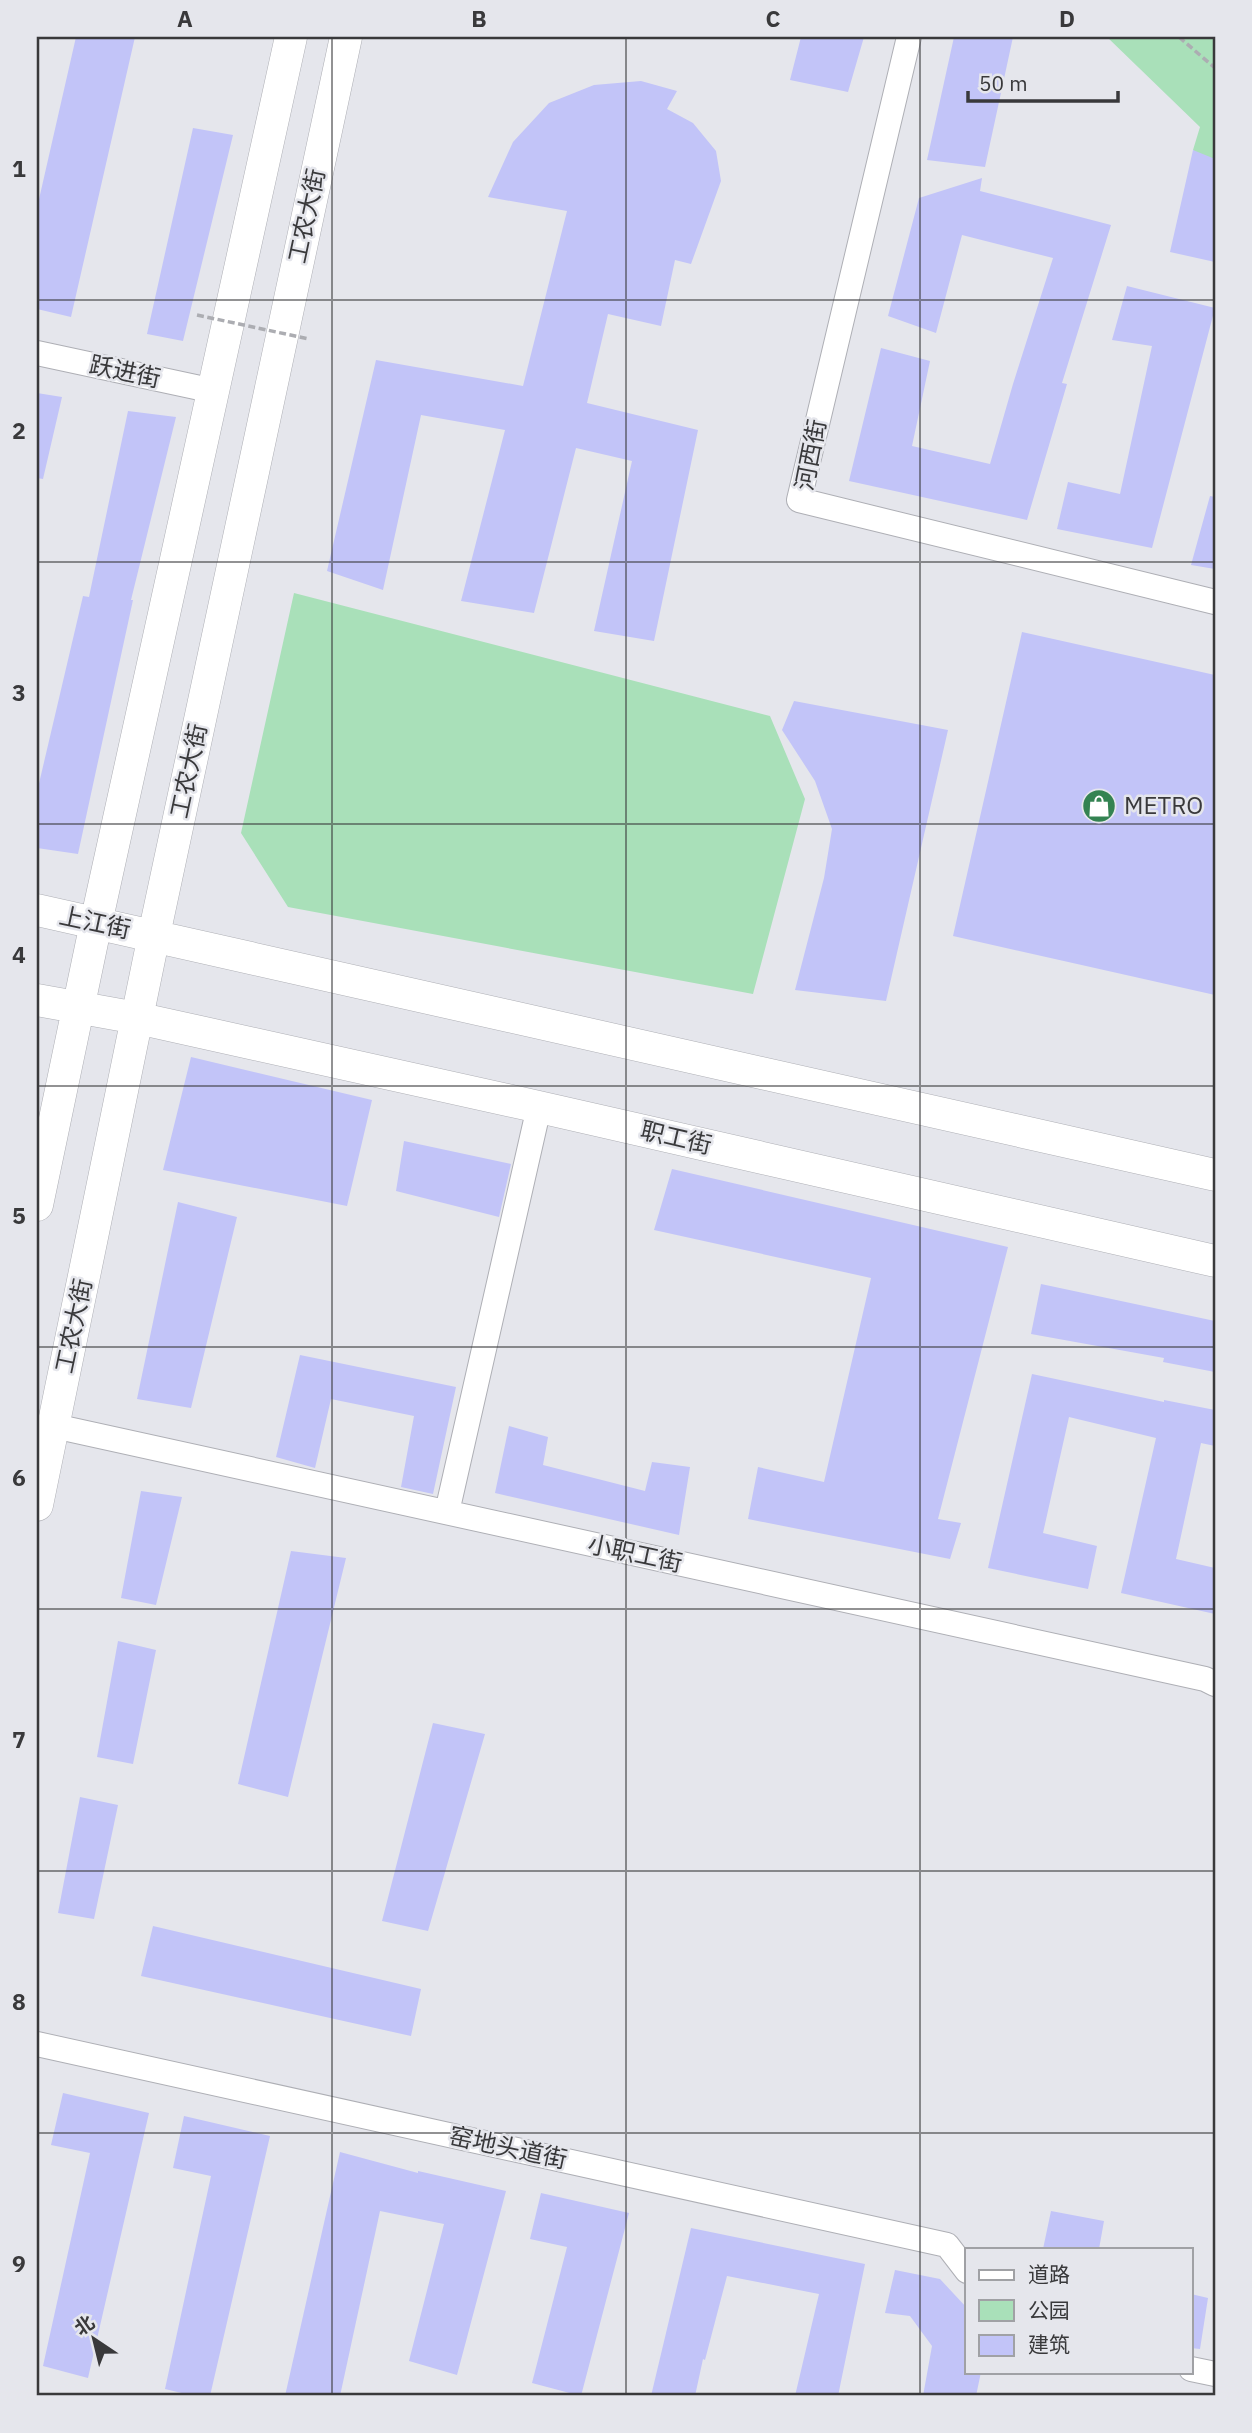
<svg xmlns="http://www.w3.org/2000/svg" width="1252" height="2433" font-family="'IBM Plex Sans','Noto Sans SC',sans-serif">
<rect width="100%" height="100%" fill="#e5e6ec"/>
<!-- green -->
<path fill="#a9e0b9" d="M1107,37h108v133l-22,-20 7,-23z
M294,593l476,123 35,83 -52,195 -465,-87 -47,-74z"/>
<!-- building -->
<path fill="#c2c4f8" d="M76,37h59l-64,280 -34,-8v-101z
M801,37h63l-16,55 -58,-12z
M954,37h59l-28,130 -58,-7z
M641,81l36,10 -10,18 26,14 23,28 5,30 -30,83 -16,-4 -14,66 -53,-12 -21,89 111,27 -44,211 -60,-10 38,-170 -56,-13 -42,165 -73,-12 44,-171 -84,-15 -38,175 -56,-19 49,-211 147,26 44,-175 -79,-14 25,-55 36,-39 45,-18z
M193,128l40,7 -50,206 -36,-7z
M1193,150l22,9v103l-45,-10z
M982,178l-2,13 131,34 -49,158 5,1 -40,136 -178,-39 32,-133 49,13 -18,85 78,18 23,-80 40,-126 -91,-23 -26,98 -48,-17 31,-118z
M1127,286l88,22 -63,240 -95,-19 11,-47 52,12 32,-148 -40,-6z
M37,393l25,4 -19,82 -6,-1z
M128,411l48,6 -45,183h2l-55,254 -41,-6v-56l46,-196 6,1z
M1210,496l5,1v72l-24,-4z
M1022,632l193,43v320l-262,-59z
M794,701l154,29 -62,271 -91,-11 29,-112 8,-49 -17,-48 -33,-51z
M191,1057l181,43 -25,106 -184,-36z
M404,1141l107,23 -12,53 -103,-26z
M672,1169l336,78 -70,272 23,4 -11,36 -202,-40 10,-52 66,15 47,-204 -217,-48z
M178,1202l59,15 -46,191 -54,-9z
M1041,1284l174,37v51l-52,-10 1,-4 -133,-24z
M300,1355l156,32 -23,107 -32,-7 13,-71 -83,-17 -16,69 -39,-11z
M1032,1374l132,28v-2l51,10v36l-14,-3 -25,116 39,9v46l-94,-21 35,-155 -87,-21 -26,116 54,13 -9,43 -100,-21z
M509,1426l39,11 -5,28 102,26 7,-29 38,5 -11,68 -184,-42z
M141,1491l41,6 -26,108 -35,-7z
M291,1551l55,7 -58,239 -50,-13z
M118,1641l38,9 -23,114 -36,-7z
M433,1723l52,11 -57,197 -46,-10z
M80,1797l38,8 -24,114 -36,-6z
M153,1926l268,63 -10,47 -270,-60z
M63,2093l86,20 -61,265 -45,-12 47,-213 -39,-8z
M184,2116l86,20 -60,260h-16l-29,-7 46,-213 -38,-8z
M340,2152l78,21v-2l88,20 -49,184 -48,-14 35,-137 -64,-13 -40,185h-55z
M541,2193l88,20 -48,183 -49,-13 35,-136 -37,-8z
M1051,2211l53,10 -5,28h-56z
M691,2228l174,36 -27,132h-43l24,-102 -92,-18 -22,84 -2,-1 -8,37h-44z
M895,2270l45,9 27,29v64h14l-5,24h-53l9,-50 -22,-30 -25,-3z
M1191,2294l17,4 -8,51 -9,-1z"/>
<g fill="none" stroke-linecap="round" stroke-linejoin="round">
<!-- minor casing -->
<g stroke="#aeafb5" stroke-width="26">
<path id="minor" d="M909,37l-110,463 416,102
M37,353l177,38
M54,1426l1151,253 10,5
M447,1512l92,-405
M37,2044l910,201 20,26
M1191,2369l24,5"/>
</g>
<!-- major casing -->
<g stroke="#aeafb5" stroke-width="33">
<path id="major" d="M37,910l1178,265
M37,1000l100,18 402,89 676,154
M37,1205l59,-282 195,-886
M37,1505l117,-570 192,-898"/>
</g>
<!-- path -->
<path stroke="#acadb2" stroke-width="3.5" stroke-dasharray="7 3.5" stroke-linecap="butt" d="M1179,37l36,31"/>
<!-- minor -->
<use href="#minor" stroke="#fff" stroke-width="24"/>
<!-- major -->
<use href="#major" stroke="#fff" stroke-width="32"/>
<!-- path-bridge -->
<path stroke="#acadb2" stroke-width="3.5" stroke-dasharray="7 3.5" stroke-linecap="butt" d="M197,315l112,24"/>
</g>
<!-- grid -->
<path fill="none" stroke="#39393b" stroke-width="2" stroke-opacity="0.55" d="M332,37v2359M626,37v2359M920,37v2359M37,300h1178M37,562h1178M37,824h1178M37,1086h1178M37,1347h1178M37,1609h1178M37,1871h1178M37,2133h1178"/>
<!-- icons -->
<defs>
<g id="shop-disc" transform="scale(1.75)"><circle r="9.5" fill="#348352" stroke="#e5e6ec"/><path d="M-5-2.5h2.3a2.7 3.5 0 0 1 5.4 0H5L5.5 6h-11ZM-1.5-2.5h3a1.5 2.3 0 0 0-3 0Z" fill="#fff"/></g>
</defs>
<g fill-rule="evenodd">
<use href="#shop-disc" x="1099" y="806"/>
</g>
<g text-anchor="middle" stroke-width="5" stroke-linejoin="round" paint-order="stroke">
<!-- street labels -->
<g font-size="24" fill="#39393b" stroke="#e5e6ec">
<text transform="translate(307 216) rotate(-78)" y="8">工农大街</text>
<text transform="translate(125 372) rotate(12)" y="8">跃进街</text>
<text transform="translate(811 455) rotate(-79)" y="8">河西街</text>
<text transform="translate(189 771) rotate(-78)" y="8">工农大街</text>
<text transform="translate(95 923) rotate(12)" y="8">上江街</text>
<text transform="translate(676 1138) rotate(13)" y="8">职工街</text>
<text transform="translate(74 1326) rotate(-78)" y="8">工农大街</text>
<text transform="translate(635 1554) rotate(12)" y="8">小职工街</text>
<text transform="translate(508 2148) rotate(12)" y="8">窑地头道街</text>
</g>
<!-- poi labels -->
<g font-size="24" fill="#39393b" stroke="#e5e6ec" text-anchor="start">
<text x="1124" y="814">METRO</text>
</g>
</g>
<!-- border -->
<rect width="1252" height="2433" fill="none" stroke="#e5e6ec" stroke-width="77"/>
<!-- legend -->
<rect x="965" y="2248" width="228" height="126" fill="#e5e6ec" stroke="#a0a1a5" stroke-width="2"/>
<rect x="979" y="2270" width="35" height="10" fill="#ffffff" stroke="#a0a1a5" stroke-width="2"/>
<text x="1028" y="2282" font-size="21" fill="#39393b">道路</text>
<rect x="979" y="2300" width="35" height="21" fill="#a9e0b9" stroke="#a0a1a5" stroke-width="2"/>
<text x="1028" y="2318" font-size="21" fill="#39393b">公园</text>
<rect x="979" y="2335" width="35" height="21" fill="#c2c4f8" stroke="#a0a1a5" stroke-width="2"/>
<text x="1028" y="2352" font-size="21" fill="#39393b">建筑</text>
<!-- north arrow -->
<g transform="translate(94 2339) rotate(325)" stroke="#e5e6ec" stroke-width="5" paint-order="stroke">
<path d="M0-5L12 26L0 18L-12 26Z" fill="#39393b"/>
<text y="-10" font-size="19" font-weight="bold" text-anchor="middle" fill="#39393b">北</text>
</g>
<!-- scale -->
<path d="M968 91v10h150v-10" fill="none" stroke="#39393b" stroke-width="3.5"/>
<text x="979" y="91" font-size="21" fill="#39393b" stroke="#e5e6ec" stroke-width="5" paint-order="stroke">50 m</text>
<rect x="38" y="38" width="1176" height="2356" fill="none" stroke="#39393b" stroke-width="2.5"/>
<g font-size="23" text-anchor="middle" font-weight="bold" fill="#39393b">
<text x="185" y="27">A</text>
<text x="479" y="27">B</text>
<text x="773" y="27">C</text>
<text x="1067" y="27">D</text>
<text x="19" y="177">1</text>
<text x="19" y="439">2</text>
<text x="19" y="701">3</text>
<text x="19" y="963">4</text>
<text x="19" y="1224">5</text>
<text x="19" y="1486">6</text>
<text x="19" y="1748">7</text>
<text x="19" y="2010">8</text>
<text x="19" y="2272">9</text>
</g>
</svg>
